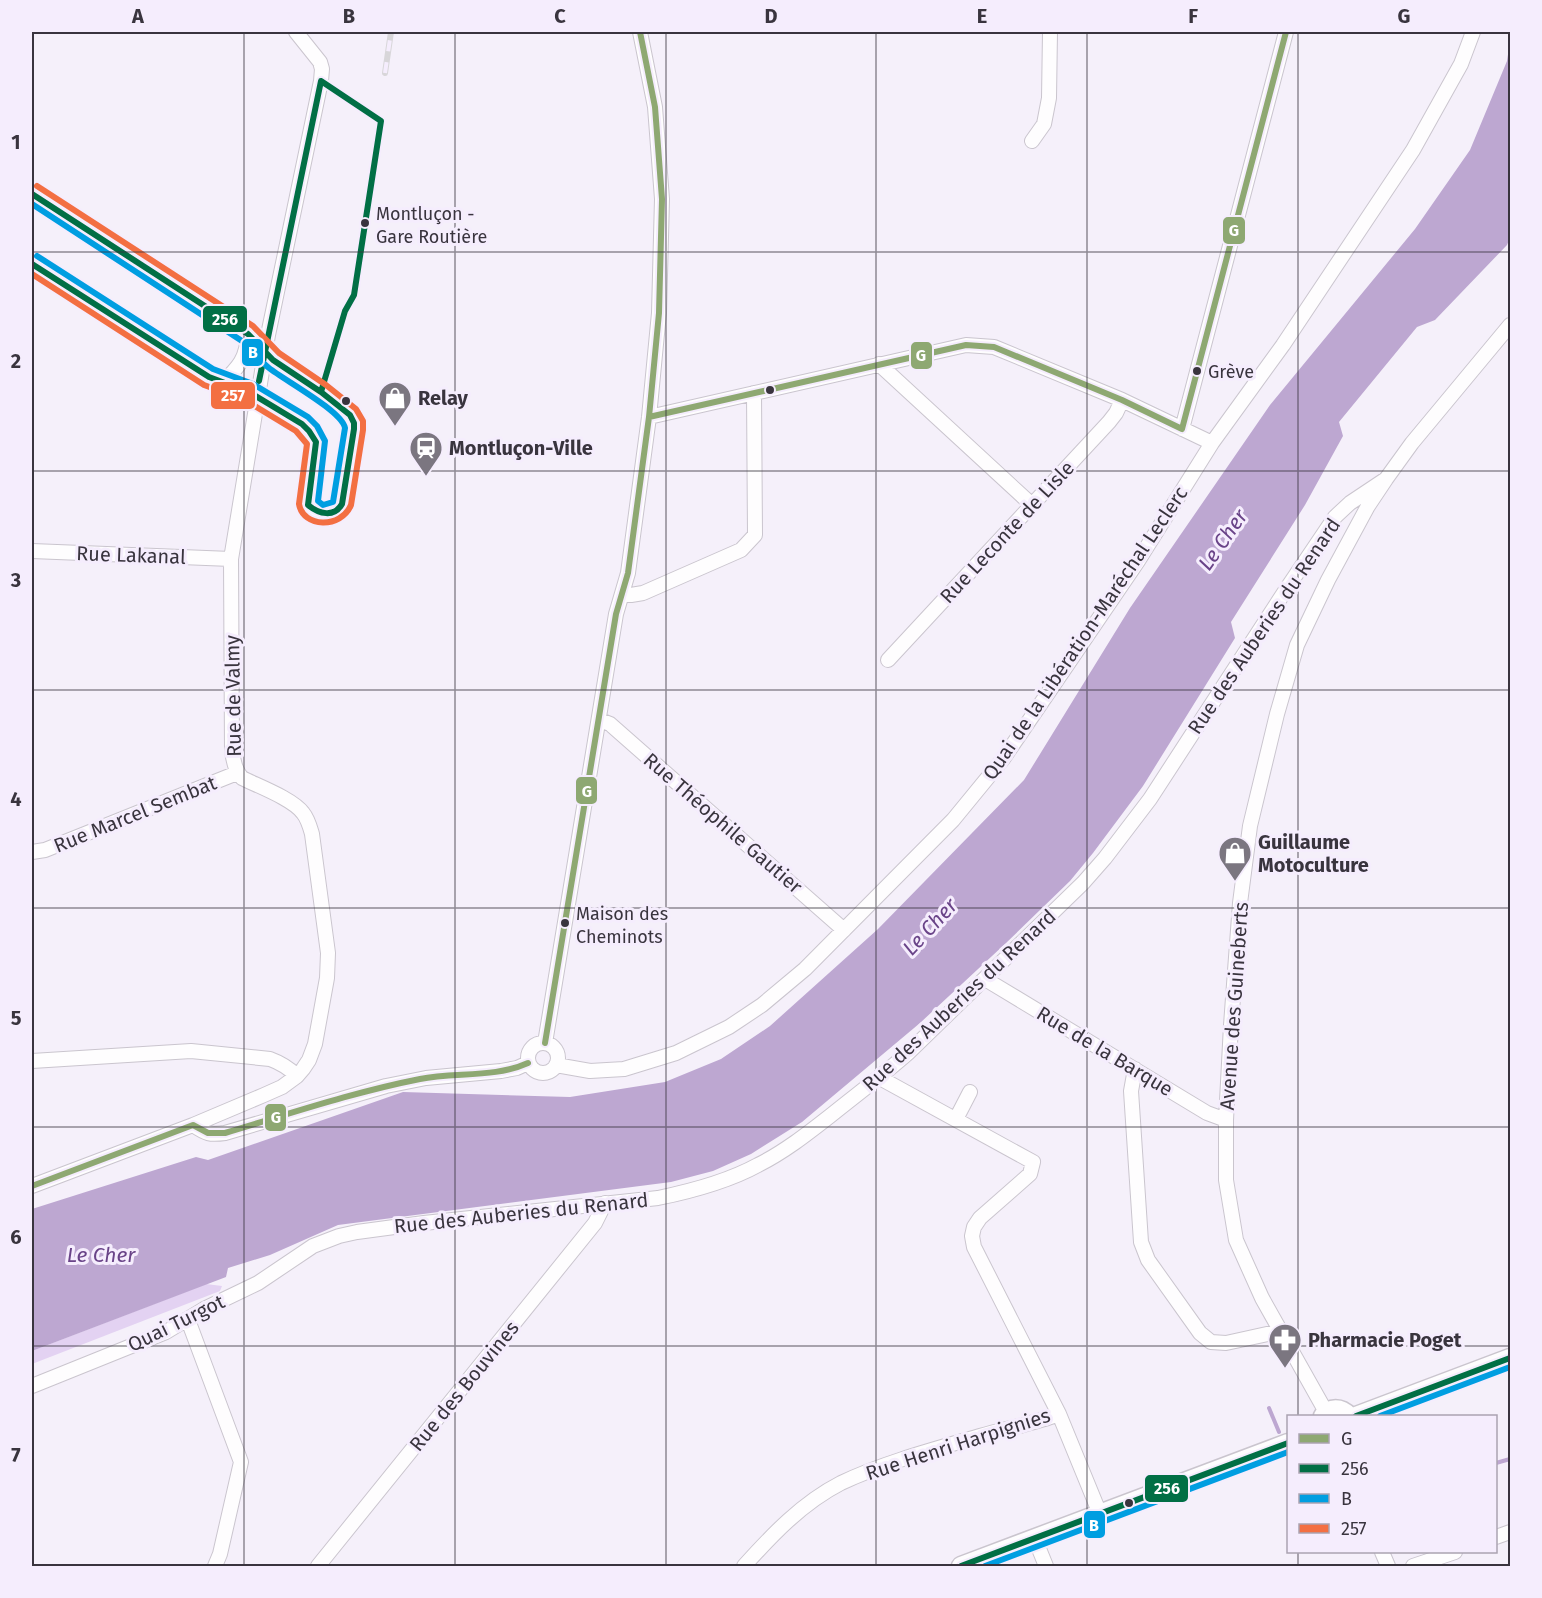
<svg xmlns="http://www.w3.org/2000/svg" width="1542" height="1598" font-family="'Fira Sans',sans-serif">
<rect width="100%" height="100%" fill="#f5f0fa"/>
<!-- green -->
<path fill="#e3d2f2" d="M206,1284l16,2 -2,5 -188,73v-13z"/>
<!-- water -->
<path fill="#bda7d1" d="M1510,41v197l-3,7 -72,75 -18,7 -78,95 4,14 -38,69 -74,117 4,16 -92,148 -50,67 -23,28 -64,62 -86,80 -118,99 -51,32 -38,17 -42,11 -333,43 -68,30 -42,13 -2,9 -194,74v-142l164,-52 12,3 195,-68 167,5 95,-15 56,-23 49,-33 108,-97 146,-149 106,-172 140,-203 145,-176 55,-79 37,-89z"/>
<g fill="none" stroke-linecap="round" stroke-linejoin="round">
<!-- stream -->
<path stroke="#bda7d1" stroke-width="4" d="M1269,1408l10,24
M1496,1463l14,-4"/>
<!-- minor casing -->
<g stroke="#cac5ce" stroke-width="16">
<path id="minor" d="M1032,141l12,-17 5,-26 1,-66
M32,194l216,140 25,26 48,32 29,23 4,8v6l-12,75 -3,5c-15,7 -19,7 -31,-4l8,-63 -7,-11 -7,-7 -53,-32 -40,-15 -177,-113
M879,364l153,141
M222,383c17,-16 25,-25 26,-49
M649,417l317,-72 28,2 128,53 90,43
M1182,429l104,-397
M32,551l199,8
M623,594l8,1 12,-2 98,-43 14,-15 -1,-142
M888,660l221,-238 7,-9 6,-13
M600,720l10,4 234,206
M32,852l13,-2 192,-77
M985,979l222,134 19,7
M528 1058a15 15 0 1 1 30 0a15 15 0 1 1-30 0Z
M545,1043l71,-429 12,-41 21,-156 10,-104 3,-114 -7,-92 -15,-75
M32,1061l159,-10 79,8c11,4 19,9 27,17
M556,1065l34,6 34,-2 52,-16 53,-26 33,-22 43,-36 148,-149 50,-61 135,-198 74,-118 71,-98 130,-195 48,-86 12,-32
M1135,1069l-4,22 10,151 7,18 52,73 11,9 15,1 55,-12
M880,1078l153,84 -3,12 -50,44 -6,9 -2,9 2,11 85,167 41,100
M956,1119l14,-27
M193,1125c13,9 17,10 32,8l161,-47 40,-8 75,-7 16,-3 11,-5
M32,1186l161,-61 71,-30 18,-8 15,-11 6,-7 6,-9 6,-16 12,-66 1,-25 -16,-119c-2,-7 -4,-15 -9,-21 -10,-14 -45,-27 -61,-35 -7,-8 -8,-16 -10,-26l-1,-193 37,-224 53,-254 1,-12 -2,-7 -24,-30
M188,1320l53,142 -21,92 -5,12
M32,1386l134,-54 38,-23 54,-26 55,-37 26,-10 18,-4 67,-9 234,-25c34,-7 69,-16 100,-33 26,-13 49,-31 72,-49 26,-21 53,-41 78,-63l175,-170 22,-25 45,-59 137,-211 48,-71 15,-14 36,-24
M1326,1412l-64,-114 -26,-58 -10,-60v-60l5,-95 9,-122 10,-77 27,-112 20,-69 31,-65 40,-74 18,-27 26,-36 98,-118
M1496,1537l14,-5
M1035,1539l11,27
M1382,1552l6,14
M318,1566l277,-343 10,-20
M744,1566c28,-31 58,-63 97,-83 42,-20 94,-34 139,-47 26,-8 54,-12 79,-22
M1413,1566l42,-14"/>
</g>
<!-- major casing -->
<g stroke="#cac5ce" stroke-width="21">
<path id="major" d="M1323,1416c7,-9 18,-9 26,0
M1356,1416l154,-58
M961,1566l327,-123"/>
</g>
<!-- minor -->
<use href="#minor" stroke="#fefdfe" stroke-width="14"/>
<!-- major -->
<use href="#major" stroke="#fefdfe" stroke-width="18"/>
<!-- rail casing -->
<g stroke="#d8d6d9" stroke-width="6">
<path id="rail" d="M385,73l6,-41"/>
</g>
<!-- rail -->
<use href="#rail" stroke="#f5edfd" stroke-width="4" stroke-dasharray="11" stroke-linecap="butt"/>
<!-- bus-1 casing -->
<g stroke="#f5edfd" stroke-width="10">
<path id="bus-1" d="M649,417l317,-72 28,2 128,53 60,29
M1182,429l104,-397
M545,1043l71,-429 12,-41 21,-156 10,-104 3,-114 -7,-92 -15,-75
M32,1186l161,-61 15,8h17c64,-19 129,-41 195,-54 35,-7 75,-1 108,-16"/>
</g>
<!-- bus-2 casing -->
<g stroke="#f5edfd" stroke-width="10">
<path id="bus-2" d="M32,194l216,140 25,26 48,32 29,23 4,8v6l-12,75c-8,14 -23,10 -34,1l8,-63 -7,-11 -7,-7 -53,-32 -40,-15 -177,-113
M259,381l62,-300 60,40 -27,174 -9,16 -24,81
M1356,1416l154,-58
M961,1566l327,-123"/>
</g>
<!-- bus-3 casing -->
<g stroke="#f5edfd" stroke-width="10">
<path id="bus-3" d="M32,204l210,137c9,9 17,19 27,27 15,12 73,43 76,60l-12,74 -10,3 -5,-4 7,-60 -8,-15 -9,-9 -55,-33 -40,-15 -176,-113
M1380,1416l130,-49
M985,1566l303,-114"/>
</g>
<!-- bus-4 casing -->
<g stroke="#f5edfd" stroke-width="10">
<path id="bus-4" d="M32,274l172,111 41,15 51,31 11,13 -8,60c4,24 42,25 52,1l12,-75v-9l-7,-12 -30,-24 -47,-32 -26,-27 -216,-140"/>
</g>
<!-- bus-1 -->
<use href="#bus-1" stroke="#8ea872" stroke-width="6"/>
<!-- bus-2 -->
<use href="#bus-2" stroke="#016f45" stroke-width="6"/>
<!-- bus-3 -->
<use href="#bus-3" stroke="#009ee1" stroke-width="6"/>
<!-- bus-4 -->
<use href="#bus-4" stroke="#f36f42" stroke-width="6"/>
</g>
<!-- grid -->
<path fill="none" stroke="#39343e" stroke-width="1.5" stroke-opacity="0.55" d="M244,32v1534M455,32v1534M666,32v1534M876,32v1534M1087,32v1534M1298,32v1384M32,252h1478M32,471h1478M32,690h1478M32,908h1478M32,1127h1478M32,1346h1478M1298,1552v14"/>
<!-- icons -->
<defs>
<g id="shop-pin" transform="scale(1.725)"><path d="M0 17L-7.5 6A9.5 9.5 0 1 1 7.5 6Z" fill="#7b7680" stroke="#f5edfd"/><path d="M-5-2.5h2.3a2.7 3.5 0 0 1 5.4 0H5L5.5 6h-11ZM-1.5-2.5h3a1.5 2.3 0 0 0-3 0Z" fill="#fff"/></g>
<g id="station-pin" transform="scale(1.725)"><path d="M0 17L-7.5 6A9.5 9.5 0 1 1 7.5 6Z" fill="#7b7680" stroke="#f5edfd"/><path d="M-3-6H3Q5-6 5-4V2Q5 4 3 4L4.5 6H3L1.5 4h-3L-3 6H-4.5L-3 4Q-5 4-5 2V-4Q-5-6-3-6ZM-3.5-4v3h7v-3ZM-3.5 1v1.5H-2V1ZM2 1v1.5H3.5V1Z" fill="#fff"/></g>
<g id="pharmacy-pin" transform="scale(1.725)"><path d="M0 17L-7.5 6A9.5 9.5 0 1 1 7.5 6Z" fill="#7b7680" stroke="#f5edfd"/><path d="M-2-6h4v4h4v4h-4v4h-4v-4h-4v-4h4Z" fill="#fff"/></g>
</defs>
<g fill-rule="evenodd">
<use href="#shop-pin" x="395" y="398"/>
<use href="#station-pin" x="426" y="448"/>
<use href="#shop-pin" x="1235" y="853"/>
<use href="#pharmacy-pin" x="1285" y="1340"/>
</g>
<!-- markers -->
<g fill="#39343e" stroke="#f5edfd" stroke-width="2">
<circle cx="365" cy="223" r="5"/>
<circle cx="1197" cy="371" r="5"/>
<circle cx="770" cy="390" r="5"/>
<circle cx="346" cy="401" r="5"/>
<circle cx="565" cy="923" r="5"/>
<circle cx="1129" cy="1503" r="5"/>
</g>
<g text-anchor="middle" stroke-width="6" stroke-linejoin="round" paint-order="stroke">
<!-- bus labels -->
<g font-size="18" fill="#39343e" stroke="#f5edfd" text-anchor="start">
<text x="376" y="220">Montluçon -<tspan x="376" dy="23">Gare Routière</tspan></text>
<text x="1208" y="378">Grève</text>
<text x="576" y="920">Maison des<tspan x="576" dy="23">Cheminots</tspan></text>
</g>
<!-- poi labels -->
<g font-size="20" font-weight="bold" fill="#39343e" stroke="#f5edfd" text-anchor="start">
<text x="418" y="405">Relay</text>
<text x="449" y="455">Montluçon-Ville</text>
<text x="1258" y="849">Guillaume<tspan x="1258" dy="23">Motoculture</tspan></text>
<text x="1308" y="1347">Pharmacie Poget</text>
</g>
<!-- street labels -->
<g font-size="20" fill="#39343e" stroke="#f5edfd">
<text transform="translate(1007 532) rotate(-47)" y="7">Rue Leconte de Lisle</text>
<text transform="translate(131 555) rotate(2)" y="7">Rue Lakanal</text>
<text transform="translate(1264 626) rotate(-56)" y="7">Rue des Auberies du Renard</text>
<text transform="translate(1085 633) rotate(-56)" y="7">Quai de la Libération-Maréchal Leclerc</text>
<text transform="translate(233 696) rotate(-91)" y="7">Rue de Valmy</text>
<text transform="translate(135 814) rotate(-22)" y="7">Rue Marcel Sembat</text>
<text transform="translate(723 823) rotate(41)" y="7">Rue Théophile Gautier</text>
<text transform="translate(959 1000) rotate(-43)" y="7">Rue des Auberies du Renard</text>
<text transform="translate(1234 1006) rotate(-86)" y="7">Avenue des Guineberts</text>
<text transform="translate(1105 1051) rotate(31)" y="7">Rue de la Barque</text>
<text transform="translate(521 1213) rotate(-6)" y="7">Rue des Auberies du Renard</text>
<text transform="translate(176 1323) rotate(-26)" y="7">Quai Turgot</text>
<text transform="translate(464 1386) rotate(-51)" y="7">Rue des Bouvines</text>
<text transform="translate(958 1444) rotate(-18)" y="7">Rue Henri Harpignies</text>
</g>
<!-- water labels -->
<g font-size="21" font-style="italic" fill="#694388" stroke="#f5edfd">
<text transform="translate(1223 540) rotate(-55)" y="7">Le Cher</text>
<text transform="translate(930 927) rotate(-47)" y="7">Le Cher</text>
<text x="101" y="1262">Le Cher</text>
</g>
</g>
<g stroke="#f5edfd" stroke-width="2">
<rect x="1222" y="216" width="24" height="29" rx="6" fill="#8ea872"/>
<rect x="202" y="305" width="46" height="28" rx="6" fill="#016f45"/>
<rect x="241" y="338" width="23" height="29" rx="6" fill="#009ee1"/>
<rect x="910" y="341" width="23" height="29" rx="6" fill="#8ea872"/>
<rect x="210" y="381" width="46" height="29" rx="6" fill="#f36f42"/>
<rect x="575" y="776" width="23" height="29" rx="6" fill="#8ea872"/>
<rect x="264" y="1103" width="23" height="29" rx="6" fill="#8ea872"/>
<rect x="1144" y="1474" width="45" height="29" rx="6" fill="#016f45"/>
<rect x="1083" y="1510" width="23" height="29" rx="6" fill="#009ee1"/>
</g>
<g font-size="16" text-anchor="middle" font-weight="bold" fill="#fff">
<text x="1234" y="236">G</text>
<text x="225" y="325">256</text>
<text x="253" y="358">B</text>
<text x="921" y="361">G</text>
<text x="233" y="401">257</text>
<text x="587" y="797">G</text>
<text x="276" y="1123">G</text>
<text x="1167" y="1494">256</text>
<text x="1094" y="1531">B</text>
</g>
<!-- border -->
<rect width="1542" height="1598" fill="none" stroke="#f5edfd" stroke-width="66"/>
<!-- legend -->
<rect x="1287" y="1415" width="210" height="138" fill="#f5edfd" stroke="#aaa3b1" stroke-width="1.5"/>
<rect x="1299" y="1434" width="30" height="9" fill="#8ea872" stroke="#aaa3b1" stroke-width="1.5"/>
<text x="1341" y="1445" font-size="18" fill="#39343e">G</text>
<rect x="1299" y="1464" width="30" height="9" fill="#016f45" stroke="#aaa3b1" stroke-width="1.5"/>
<text x="1341" y="1475" font-size="18" fill="#39343e">256</text>
<rect x="1299" y="1494" width="30" height="9" fill="#009ee1" stroke="#aaa3b1" stroke-width="1.5"/>
<text x="1341" y="1505" font-size="18" fill="#39343e">B</text>
<rect x="1299" y="1524" width="30" height="9" fill="#f36f42" stroke="#aaa3b1" stroke-width="1.5"/>
<text x="1341" y="1535" font-size="18" fill="#39343e">257</text>
<rect x="33" y="33" width="1476" height="1532" fill="none" stroke="#39343e" stroke-width="2"/>
<g font-size="20" text-anchor="middle" font-weight="bold" fill="#39343e">
<text x="138" y="23">A</text>
<text x="349" y="23">B</text>
<text x="560" y="23">C</text>
<text x="771" y="23">D</text>
<text x="982" y="23">E</text>
<text x="1193" y="23">F</text>
<text x="1404" y="23">G</text>
<text x="16" y="149">1</text>
<text x="16" y="368">2</text>
<text x="16" y="587">3</text>
<text x="16" y="806">4</text>
<text x="16" y="1025">5</text>
<text x="16" y="1244">6</text>
<text x="16" y="1462">7</text>
</g>
</svg>
